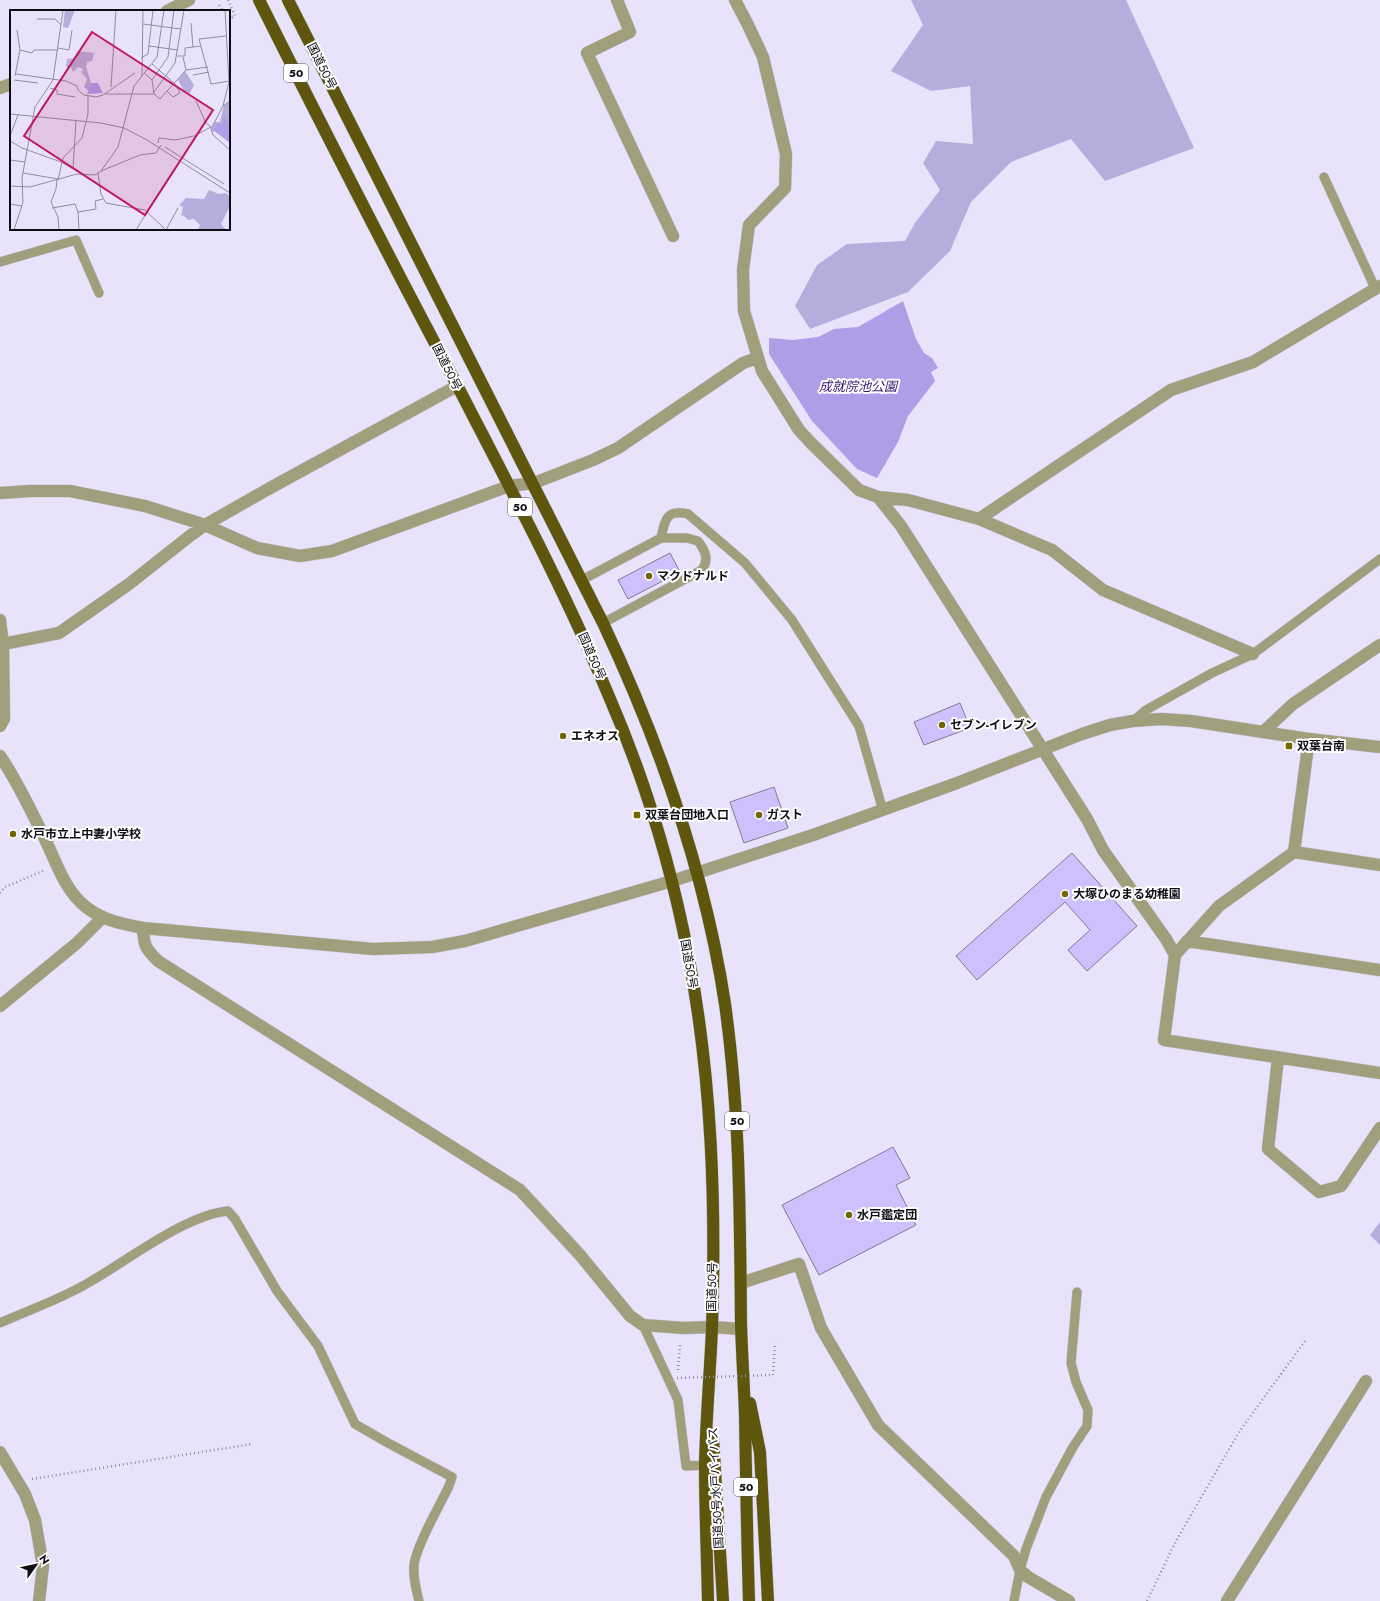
<svg xmlns="http://www.w3.org/2000/svg" width="1380" height="1601" font-family="Jost,'Noto Sans JP',sans-serif">
<rect width="100%" height="100%" fill="#e8e3fb"/>
<!-- green -->
<path fill="#b7addc" d="M911,0h215l68,148 -89,33 -34,-42 -60,23 -40,40 -21,49 -42,41 -98,37 -15,-23 22,-41 30,-21 58,-3 10,-18 25,-33 -17,-27 13,-22 37,3 -3,-58 -39,5 -40,-20 32,-46z
M1380,1222v23l-10,-10z"/>
<!-- water -->
<path fill="#af9de8" d="M903,301l13,38 8,14 8,5 6,10 -7,4 4,9 -27,35 -10,26 -21,36 -20,-9 -45,-48 -43,-67v-16l24,2 25,-3 16,-8 24,-2z"/>
<!-- building -->
<path fill="#cdc0fd" stroke="#807c92" d="M670,553l10,19 -52,27 -10,-19z
M960,703l10,25 -46,17 -10,-23z
M774,787l14,41 -44,15 -14,-41z
M1072,853l65,73 -50,45 -19,-21 22,-20 -25,-28 -88,78 -21,-24z
M893,1147l17,31 -14,7 20,40 -97,50 -37,-70z"/>
<g fill="none" stroke-linecap="round" stroke-linejoin="round">
<!-- service casing -->
<g stroke="#c5c1d6" stroke-width="10">
<path id="service" d="M1324,177l51,111
M0,262l76,-22 23,53
M582,580l79,-42c4,-18 5,-29 27,-24l57,49 47,57 67,106 24,85
M603,623l99,-53c7,-11 4,-18 -4,-29l-11,-3h-26
M1133,721l13,-11 66,-37 41,-19 127,-95
M0,1323c29,-13 61,-24 88,-40 39,-22 97,-68 140,-72l7,8 42,72 41,55 37,78 33,19 64,34 -3,9c-9,19 -33,60 -35,79 -1,13 2,24 5,36
M643,1325l35,75 8,66 19,-1
M1014,1601l6,-31 6,-21 20,-52 27,-50 14,-21 1,-16 -12,-28 -5,-19 6,-71"/>
</g>
<!-- minor casing -->
<g stroke="#c5c1d6" stroke-width="13">
<path id="minor" d="M617,0l13,32 -43,21 86,183
M735,0l13,25 15,32 23,97 -1,34 -36,37 -6,45 1,41 18,60 37,59 13,14 47,46 19,7 30,3 71,19 73,31 51,40 150,64
M0,493l30,-2h40l75,15 60,19 52,23 43,8 32,-5 177,-65 25,-3 59,-23 25,-12 125,-85 14,-5
M878,497l23,29 186,293 16,31 63,89 9,16
M979,519l192,-129 82,-28 127,-76
M0,620l3,24 1,75 -4,7
M3,644l56,-11 70,-49 62,-49 14,-10 65,-37 187,-102
M1263,732l30,-28 87,-59
M1309,739l-15,113 -75,54 -44,49 -11,85 216,33
M1294,852l86,13
M143,928c1,18 2,20 15,33l362,229 60,65 50,61 13,9 41,3 28,-1 29,2
M1187,941l193,29
M1278,1058l-10,91 51,43 22,-6 39,-58
M741,1283l58,-19 22,64 57,97 136,131 6,14 8,7 41,24
M1227,1601l139,-220"/>
</g>
<!-- tertiary casing -->
<g stroke="#c5c1d6" stroke-width="13">
<path id="tertiary" d="M167,11l22,-11
M0,88l11,-4
M0,756c18,26 31,55 45,83 11,23 20,52 41,68 16,13 36,17 57,21l230,21 59,-2 33,-6 207,-60 144,-47 141,-51 125,-49 28,-9 23,-4 28,-2 30,2 118,18 71,8
M0,1006l77,-63 26,-26
M0,1452l25,42 10,26 8,46 -4,35"/>
</g>
<!-- trunk casing -->
<g stroke="#c5c1d6" stroke-width="13">
<path id="trunk" d="M259,0c65,130 131,259 199,387 52,101 106,202 150,307 36,83 63,171 80,260 24,124 28,249 24,374 -2,46 -6,91 -7,136 0,46 2,92 3,137
M288,0l315,623c57,121 102,249 122,381 15,107 15,214 16,321 1,30 3,60 4,90 1,62 2,124 4,186
M750,1403l10,49 8,149
M713,1438l10,163"/>
</g>
<!-- path -->
<path stroke="#928ea0" stroke-width="2.5" stroke-dasharray="1 3" stroke-linecap="butt" d="M228,0l7,16 -6,3
M219,5l4,6
M0,893l5,-6 40,-17
M678,1370l2,-25
M773,1375l2,-32
M32,1479l220,-35
M1147,1601l29,-60 63,-109 66,-91"/>
<!-- service -->
<use href="#service" stroke="#a19e7b" stroke-width="9"/>
<!-- minor -->
<use href="#minor" stroke="#a19e7b" stroke-width="12"/>
<!-- tertiary -->
<use href="#tertiary" stroke="#a19e7b" stroke-width="12"/>
<!-- trunk -->
<use href="#trunk" stroke="#5e560c" stroke-width="12"/>
<!-- path-bridge -->
<path stroke="#928ea0" stroke-width="2.5" stroke-dasharray="1 3" stroke-linecap="butt" d="M677,1378l96,-3"/>
</g>
<!-- markers -->
<g fill="#716700" stroke="#fff" stroke-width="1.5">
<circle cx="649" cy="576" r="4"/>
<circle cx="942" cy="725" r="4"/>
<circle cx="563" cy="736" r="4"/>
<rect x="1285" y="742" width="8" height="8" rx="2"/>
<rect x="633" y="811" width="8" height="8" rx="2"/>
<circle cx="759" cy="815" r="4"/>
<circle cx="13" cy="834" r="4"/>
<circle cx="1065" cy="894" r="4"/>
<circle cx="849" cy="1215" r="4"/>
</g>
<g text-anchor="middle" stroke-width="4" stroke-linejoin="round" paint-order="stroke">
<!-- shield labels -->
<g fill="#fff" stroke="#56555a" stroke-width="1">
<rect x="284" y="64" width="24" height="18" rx="3"/>
<rect x="508" y="498" width="24" height="18" rx="3"/>
<rect x="725" y="1112" width="24" height="18" rx="3"/>
<rect x="734" y="1478" width="24" height="18" rx="3"/>
</g>
<g font-size="11" font-weight="bold" fill="#0e0c14">
<text x="296" y="77">50</text>
<text x="520" y="511">50</text>
<text x="737" y="1125">50</text>
<text x="746" y="1491">50</text>
</g>
<!-- street labels -->
<g font-size="12" fill="#0e0c14" stroke="#fff">
<text transform="translate(322 66) rotate(63)" y="4">国道50号</text>
<text transform="translate(447 367) rotate(63)" y="4">国道50号</text>
<text transform="translate(592 656) rotate(66)" y="4">国道50号</text>
<text transform="translate(689 964) rotate(80)" y="4">国道50号</text>
<text transform="translate(712 1287) rotate(-89)" y="4">国道50号</text>
<text transform="translate(716 1488) rotate(-93)" y="4">国道50号水戸バイパス</text>
</g>
<!-- poi labels -->
<g font-size="12" font-weight="bold" fill="#0e0c14" stroke="#fff" text-anchor="start">
<text x="657" y="580">マクドナルド</text>
<text x="950" y="729">セブン-イレブン</text>
<text x="571" y="740">エネオス</text>
<text x="1297" y="750">双葉台南</text>
<text x="645" y="819">双葉台団地入口</text>
<text x="767" y="819">ガスト</text>
<text x="21" y="838">水戸市立上中妻小学校</text>
<text x="1073" y="898">大塚ひのまる幼稚園</text>
<text x="857" y="1219">水戸鑑定団</text>
</g>
<!-- water labels -->
<g font-size="13" font-style="italic" fill="#39176e" stroke="#fff">
<text x="858" y="391">成就院池公園</text>
</g>
</g>
<!-- overview -->
<g transform="translate(10 10)">
<rect width="220" height="220" fill="#e8e3fb"/>
<path d="M55,0h10l-7,18 -5,-1zM68,41l16,2 -2,8 -5,1 -1,5 5,15 -2,9 -5,-4 3,-8 -6,-7 2,-3 -5,-2 -5,5 -2,-5h-5l1,-8 7,-1zM175,61l9,14 -4,8h-5l-7,-13zM220,92v41l-12,-11 -6,-1v-3l3,-6h5l4,-17zM199,180l10,4 7,-1 4,4v9l-9,18 5,6h-28l2,-5 -6,-6 -6,1 -5,-5 -2,2 2,-10 -4,-2 7,-7 18,1z" fill="#b7addc"/>
<path d="M81,73h7l5,10 -16,1zM214,106l6,9v18l-17,-13 4,-6h5z" fill="#af9de8"/>
<path fill="none" stroke="#918d9f" stroke-width="1" d="M27,9h18l6,6M181,13l2,24M133,14l38,5M216,26l-27,3 12,45 19,-3M139,36l29,4M48,38l11,2 3,-20M10,40l12,3 2,-3h24M167,46h8v-8l16,-2M131,48l7,-4 5,-44M142,54l24,21 4,8 -7,4 -6,-6M176,60l22,-3M134,63l8,7 2,14 6,5 26,-29 -3,-13M6,64l50,7 11,5 1,4 6,5 12,2 7,-2 32,-22M183,65l16,-3M5,66l5,-26 -3,-20M132,66l1,-66M4,70l24,3M142,70l16,-23 6,-47M101,77l5,-77M40,78l7,2v4l18,3M144,82l21,-29 9,-53M95,84h49M220,91l-7,5 -12,23 2,6 17,15M213,96l6,-24 -4,-72M0,104l91,9 23,5 23,12 83,53M0,126l8,-21M0,131l12,7 39,14 19,11M148,133l1,-5 16,2 19,-4 17,-9 -5,-4 -10,-22M155,137l59,37M0,150l15,2M63,158l3,-47M91,161l39,-16 16,-2 5,-8M13,163l35,6M88,163l3,21 5,9 39,7 21,20M47,170l-1,9 -5,13 7,15 1,13M48,170l5,-22 19,-20 6,-24v-18M0,176l20,1 47,-13 18,1 6,-4 17,-24 16,-61 23,-29 7,-47M0,194l12,2M42,198l23,-4 3,8 18,-3 -1,-8 8,-2M68,202l1,18M4,220l9,-28 -1,-24 13,-71 18,-27 10,-70M126,220l11,-18M156,220l12,-22"/>
<path fill="#c2185b" fill-opacity="0.15" stroke="#c2185b" stroke-width="2" d="M82,22l121,78 -68,105 -121,-79z"/>
<rect width="220" height="220" fill="none" stroke="#0e0c14" stroke-width="2"/>
</g>
<!-- north arrow -->
<g transform="translate(36 1565) rotate(57)" stroke="#ffffff" stroke-width="3" paint-order="stroke">
<path d="M0-3L7 15L0 10L-7 15Z" fill="#0e0c14"/>
<text y="-6" font-size="11" font-weight="bold" text-anchor="middle" fill="#0e0c14">N</text>
</g>
</svg>
